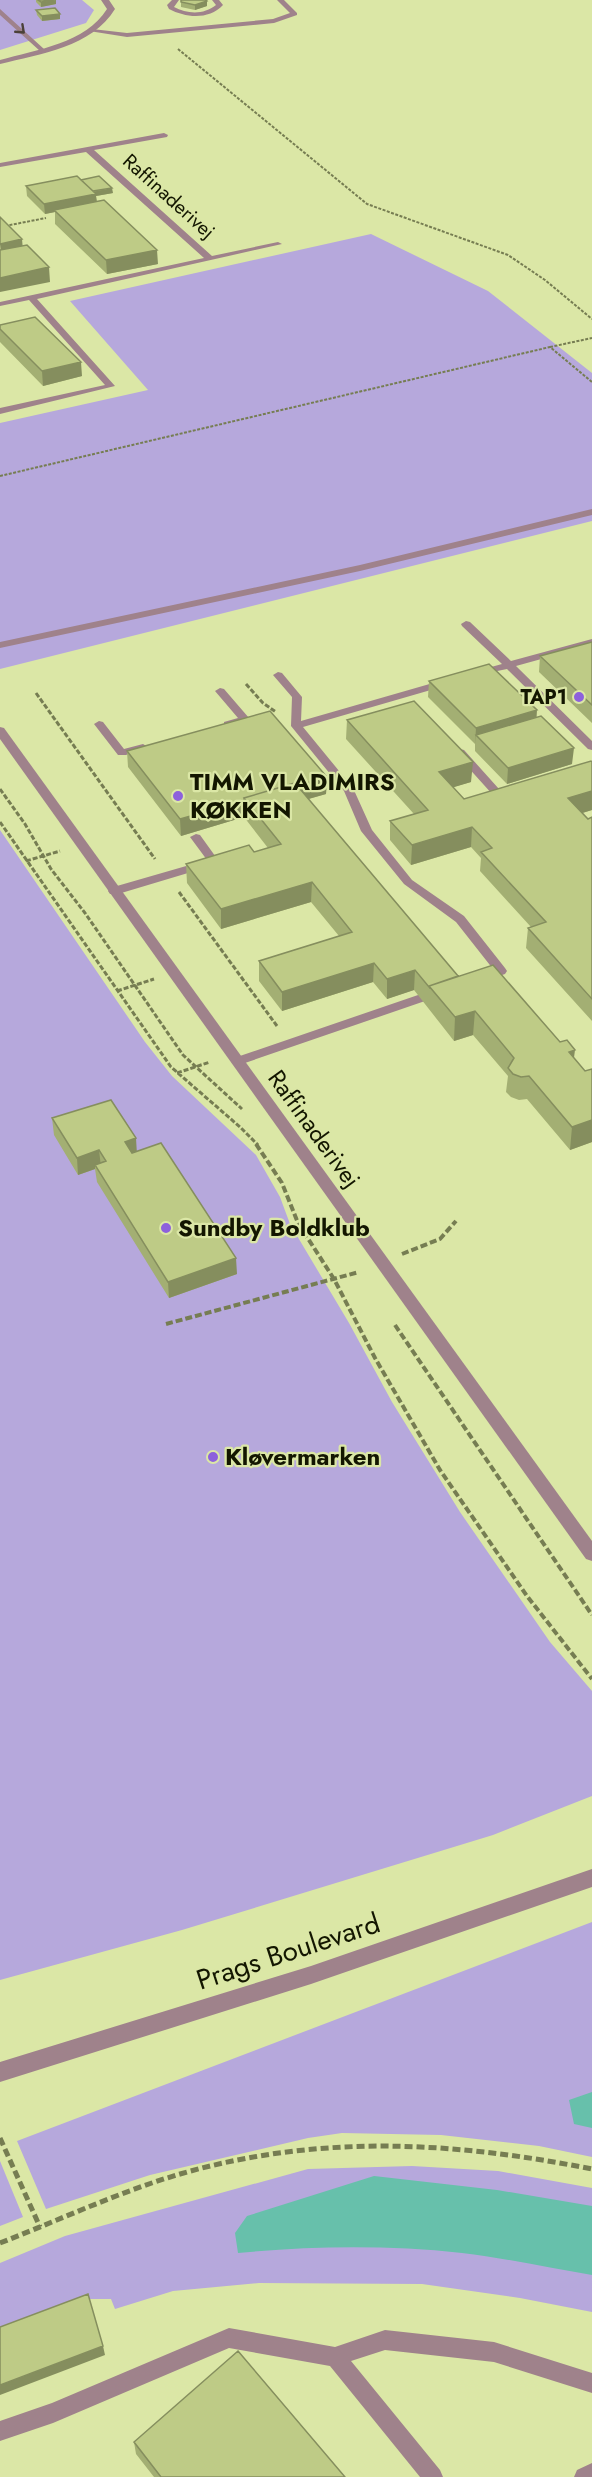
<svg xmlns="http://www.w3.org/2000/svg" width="592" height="2477" font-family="Jost,sans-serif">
<rect width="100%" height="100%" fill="#dbe7a6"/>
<!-- green -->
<path fill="#b6a8dc" d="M0,0h82l12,10 -8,13 -86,27z
M371,234l117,57 104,82v148l-592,148v-246l148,-33 -78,-89z
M0,830l145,212 27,34 84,79 24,42 10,27 59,99 43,79 68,110 90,130 42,49v105l-99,39 -311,95 -182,50z
M592,1922v235l-53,-11 -98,-11 -99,-2 -34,5 -158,37 -104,34 -29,-68z
M0,2161l23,56 -23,9z
M412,2166l86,5 94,17v124l-72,-14 -98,-14 -163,-1 -86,8 -58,18 -4,-10h-24l-87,36v-72l65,-27 243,-67z"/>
<!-- water -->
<path fill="#67c0ab" d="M592,2092v36l-18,-4 -5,-24z
M374,2176l123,14 95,16v69c-43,-7 -87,-17 -130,-22 -75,-8 -149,-7 -224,0l-3,-20 12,-17z"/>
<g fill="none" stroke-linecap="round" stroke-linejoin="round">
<!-- path-far3 -->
<path stroke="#767d52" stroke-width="2" stroke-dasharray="3 1.5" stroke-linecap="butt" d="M178,49l189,155 141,51 37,25 47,39
M5,226l41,-8
M550,347l42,-9
M0,476l550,-129 42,35"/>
<!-- path-far2 -->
<path stroke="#767d52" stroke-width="3" stroke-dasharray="5 2" stroke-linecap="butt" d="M246,684l17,19 13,9
M36,693l119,166
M0,789l25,35 26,45 34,44 98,142 59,54
M0,822l171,245 69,60 18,18
M26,861l34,-10
M179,892l98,134
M117,991l37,-12
M177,1073l33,-11"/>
<!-- path-far1 -->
<path stroke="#767d52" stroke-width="4" stroke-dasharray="7 3" stroke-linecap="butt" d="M256,1144l26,39 16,40 36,56 41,79 65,112 87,126 65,83
M402,1254l38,-15 16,-18
M166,1324l193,-52
M395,1325l197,290"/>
<!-- path -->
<path stroke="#767d52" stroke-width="5" stroke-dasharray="8 4" stroke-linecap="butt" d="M0,2138l40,89
M0,2243c62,-24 123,-53 187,-71 137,-38 268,-30 405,-3"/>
<!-- service -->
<path fill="#9f828b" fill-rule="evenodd" d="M172,0h7l-5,7c13,7 30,8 42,-2l-4,-5h7l4,5c-14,15 -37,13 -54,4l-2,-4z
M277,0h7l13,13v2l-23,8 -147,14 -38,-6 3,-2 35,4 146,-14 17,-6z
M0,9l44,40v2h-4l-40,-36z
M164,133l4,2 -1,2 -73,13 118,106 66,-14 4,2 -245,55 78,87 -115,28v-6l105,-23 -76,-85 -29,6v-4l204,-44 -118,-106 -86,15v-4z
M592,509v6l-232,56 -360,77v-6l360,-77z
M466,621l4,1 41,39 81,-22v6l-76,21 76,75v9l-4,-1 -81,-80 -34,7v-4l29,-8 -40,-38 -1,-2z
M278,672l4,1 20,24 -1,24 139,-40h8v4l-145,42 50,61 19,42 40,50 52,36 41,52 2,3 -2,3 -24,8 -4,-1 -2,-3 2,-3 16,-6 -37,-47 -52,-38 -43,-53 -17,-40 -53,-65 1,-29 -19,-22z
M220,688l4,1 25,29v4l-25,4v-4l14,-4 -23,-27z
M99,721l4,1 21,27 19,-5 5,3 -22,8h-8l-24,-31z
M460,749l4,1 35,39 10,-3 5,3c-4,5 -15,8 -21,6l-37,-41v-4z
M196,834l4,1 18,25v4l-100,30h-8l-2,-3 2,-3 97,-28 -17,-23z
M421,994l6,4 -2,3 -183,63 -4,1 -6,-4 2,-3z
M229,2328l106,19 50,-17 109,12 98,31v20l-98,-31 -109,-12 -34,11 89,109 3,7h-23l-90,-111 -101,-18 -176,75 -53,18v-20l52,-18z
M592,2463v14h-18l3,-7z"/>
<!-- minor -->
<path fill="#9f828b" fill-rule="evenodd" d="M0,727l4,1 588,813v20l-6,-2 -586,-820z"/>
<!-- tertiary -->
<path fill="#9f828b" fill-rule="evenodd" d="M101,0h8l6,9c-23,38 -75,45 -115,55v-4c36,-10 86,-17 107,-51z
M592,1869v18l-281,97 -311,98v-20l311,-96z"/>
</g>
<!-- wall -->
<path fill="#a3af73" d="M36,0h20v4l-15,3 -5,-5z
M181,0l26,1v5l-12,4 -14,-3z
M36,10l24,9 -18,2 -5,-6z
M81,180l32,13 -17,3 1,6 61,62 -51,10 -52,-50v-12l-10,2 -18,-18 -1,-10z
M0,325l82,51 -39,10 -43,-44z
M592,642v81l-53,-51 1,-16z
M429,681l108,36 35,47 -65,20 -32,-33v-7l-47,-47z
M347,720l124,62 -18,5 11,12 128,-37v48l-10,3 6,6 4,-2v204l-66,-73 2,-20 3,-1 -51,-56 1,-13 -10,-11 -60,18 -21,-25v-19l24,-7 -68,-75z
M127,751l200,26 -1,17 -18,5 150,177 116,82 11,13 7,-2v73l-22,8 -43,-51 -8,1 -8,-3 -5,-5 2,-16 -35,-41 -19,6 -40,-51 -27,9 -14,-17 -91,29 -23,-30v-20l80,-25 -28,-34 -90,27 -34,-46 -1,-19 68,-12 14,-4 -24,-31 -63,19 -53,-69z
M52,1118l85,33 100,123 -68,24 -72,-116 -2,-13 -17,6 -24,-40z
M134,2442l211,35h-191l-18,-23z"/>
<!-- shaded-wall -->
<path fill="#858e5e" d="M56,0v4l-15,3v-5z
M207,1v5l-12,4v-5z
M60,14v5l-18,2v-5z
M112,188l1,5 -17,3 1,8 -43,6 1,2 -10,2 -1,-10 48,-12z
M22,239l1,11 -22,4 -1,-10z
M157,250l1,14 -51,10 -1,-14z
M49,267l1,15 -50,10v-14z
M81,362l1,14 -39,10 -1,-15z
M537,710l-1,16 -60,9 -1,9 1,-16z
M574,748l-2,16 -65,20 1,-16z
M473,762l-2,20 -33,10 1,-20z
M327,777l-1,17 -70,20 -10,-13z
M592,791v19l-26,8 2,-20z
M244,801v16l-63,19 -1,-17z
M472,827l-1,20 -60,18 1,-20z
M312,882l-1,20 -90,27v-20z
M374,963l-1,19 -91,29v-19z
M415,970l-1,20 -27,9v-20z
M475,1011l-2,24 -19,6 1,-24z
M575,1050l-3,23 -3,-21z
M592,1120v22l-22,8 2,-23z
M136,1138l1,17 -11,3 -1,-16z
M99,1150l2,17 -6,-2v4l-17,6 -1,-17z
M236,1258l1,16 -68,24 -1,-16z
M103,2346l2,9 -105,40v-10z"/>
<!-- building -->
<path fill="#becb86" stroke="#858e5e" stroke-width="1.5" d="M38,0h16l-13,2z
M181,0h25l1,1 -12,4 -14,-3z
M55,8l5,6 -18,2 -6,-6z
M77,176l19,18 -52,10 -18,-18z
M99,176l13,12 -19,3 -12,-11z
M104,200l53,50 -51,10 -52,-50z
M0,217l22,22 -22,5z
M27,245l22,22 -49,11v-28z
M35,317l46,45 -39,9 -42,-42v-4z
M592,642v63l-52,-49z
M489,664l48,46 -61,18 -47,-47z
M414,701l59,61 -34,10 25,27 127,-38 1,1v29l-24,7 20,21 4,-2v182l-64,-71 18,-6 -65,-70 11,-4 -20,-21 -60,18 -22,-24 38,-11 -81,-90z
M270,711l57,66 -30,9 -2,-3 -51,15v3l-64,18 -53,-68z
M541,716l33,32 -66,20 -32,-33z
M295,783l163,193 -29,10v1l-14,-17 -28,9 -13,-16 -92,29 -23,-31 93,-29 -40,-50 -91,27 -35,-45 63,-19 5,7 27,-8 -37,-46z
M493,965l67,77 7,-2 8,10 -6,2 16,19 7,-2v51l-20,7 -43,-51 -8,1 -8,-3 -5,-6 6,-10 -39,-47 -20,6 -26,-31z
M111,1100l25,38 -11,4 7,11 29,-10 75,115 -68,24 -73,-117 11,-4 -7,-11 -22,8 -25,-40z
M88,2294l15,52 -103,39v-58z
M238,2351l107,126h-184l-27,-35z"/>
<!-- one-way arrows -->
<defs><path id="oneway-chevron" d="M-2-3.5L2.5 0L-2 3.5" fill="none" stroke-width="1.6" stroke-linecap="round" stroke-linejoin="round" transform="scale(1.5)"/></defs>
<use stroke="#4b4138" href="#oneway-chevron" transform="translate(21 30) rotate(43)"/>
<!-- markers -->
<g fill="#8d61dc" stroke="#dbe7a6" stroke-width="2">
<circle cx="579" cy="697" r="6"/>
<circle cx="178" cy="796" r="6"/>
<circle cx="166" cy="1228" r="6"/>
<circle cx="213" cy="1457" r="6"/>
</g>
<g text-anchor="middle" stroke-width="4.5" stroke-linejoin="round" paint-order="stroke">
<!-- far-street labels -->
<g font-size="20" fill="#131600" stroke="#dbe7a6">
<text transform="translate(169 196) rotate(42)" y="7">Raffinaderivej</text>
</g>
<!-- far-poi labels -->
<g font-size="20" font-weight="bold" fill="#131600" stroke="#dbe7a6" text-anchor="end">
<text x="567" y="704">TAP1</text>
</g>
<!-- poi labels -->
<g font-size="24" font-weight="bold" fill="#131600" stroke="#dbe7a6" text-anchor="start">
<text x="190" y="790">TIMM VLADIMIRS<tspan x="190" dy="28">KØKKEN</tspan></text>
<text x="178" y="1236">Sundby Boldklub</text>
<text x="225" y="1465">Kløvermarken</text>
</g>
<!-- street labels -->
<g font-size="24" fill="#131600" stroke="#dbe7a6">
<text transform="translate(314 1129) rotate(54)" y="8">Raffinaderivej</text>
</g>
<!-- near-street labels -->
<g font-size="28" fill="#131600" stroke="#dbe7a6">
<text transform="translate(288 1951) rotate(-18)" y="10">Prags Boulevard</text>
</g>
</g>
</svg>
